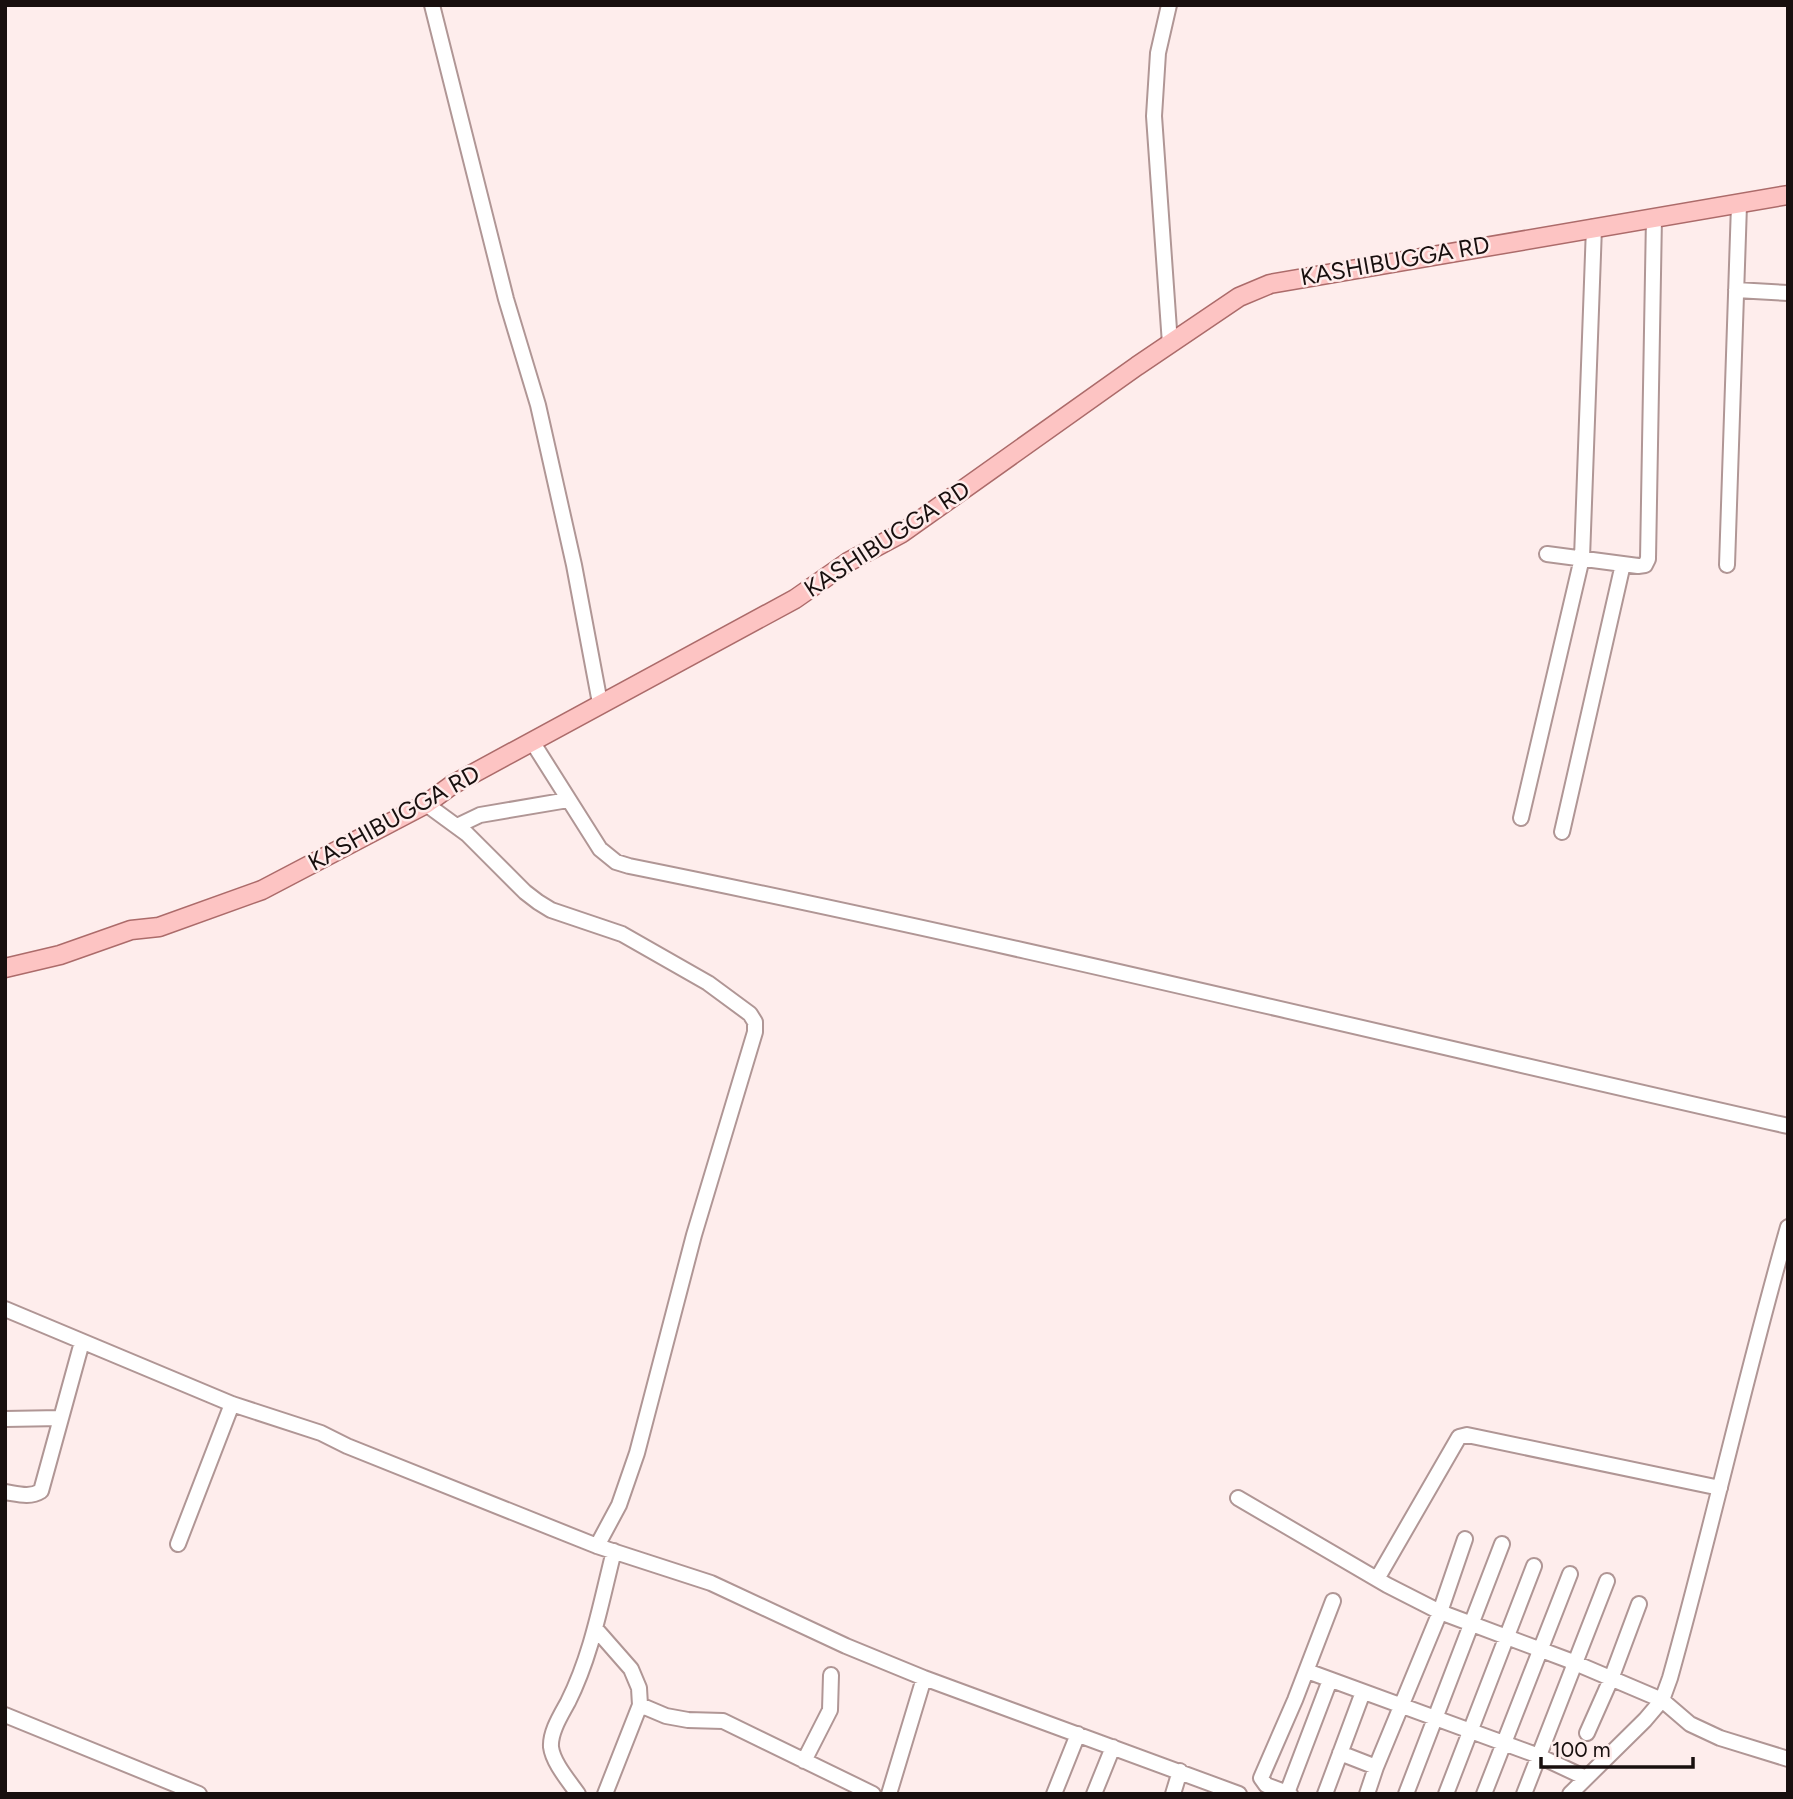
<svg xmlns="http://www.w3.org/2000/svg" width="1793" height="1799" font-family="Figtree,sans-serif">
<rect width="100%" height="100%" fill="#feedec"/>
<g fill="none" stroke-linecap="round" stroke-linejoin="round">
<!-- minor casing -->
<g stroke="#b09695" stroke-width="18">
<path id="minor" d="M432,5l74,294 32,106 36,160 26,138
M1169,5l-11,48 -4,63 16,228
M1736,290l52,3
M1547,554l91,12 7,-1 3,-6 6,-342
M1727,565l12,-360
M533,743l67,106 16,13 13,4c388,78 773,173 1159,260
M426,804l41,30 58,58 13,10 13,8 71,24 86,49 42,31 5,8v10l-61,203 -57,218 -18,52 -22,41
M1521,818l61,-260 12,-331
M457,826l23,-11 88,-15
M1562,832l61,-268
M5,1309l227,95 89,29 26,13 250,100 114,37 135,63 78,32 315,116
M5,1419l56,-1
M5,1492c13,2 25,6 36,-1l41,-149
M1238,1498l149,87 53,27 128,48 94,40 28,24 30,14 68,21
M178,1544l54,-140
M1377,1579l82,-142 8,-2 253,53
M595,1628l36,41 8,19 1,17 -35,89
M1307,1671l232,85 47,22
M640,1705l26,11 22,4 35,1 150,73
M5,1715l194,79
M1587,1733l24,-54 28,-75
M1340,1753l36,14
M804,1761l26,-51 1,-35
M1287,1793l43,-113
M578,1794c-9,-13 -25,-31 -27,-47 -1,-15 10,-32 17,-45 24,-48 33,-100 46,-151
M889,1794l35,-116
M1054,1794l24,-60
M1094,1794l19,-47
M1173,1794l7,-23
M1290,1794l-24,-9 -5,-7 34,-78 38,-99
M1325,1794l38,-102
M1367,1794l9,-27 64,-155 25,-73
M1406,1794l96,-250
M1446,1794l88,-228
M1484,1794l86,-220
M1524,1794l83,-213
M1570,1794l75,-74 17,-20 8,-22c42,-150 75,-301 118,-451"/>
</g>
<!-- major casing -->
<g stroke="#ac6b6a" stroke-width="21">
<path id="major" d="M5,968l55,-13 71,-25 28,-3 103,-37 164,-86 26,-19 343,-186 53,-37 54,-29 235,-167 102,-69 31,-13 518,-89"/>
</g>
<!-- minor -->
<use href="#minor" stroke="#fff" stroke-width="14"/>
<!-- major -->
<use href="#major" stroke="#fdc4c3" stroke-width="18"/>
</g>
<g text-anchor="middle" stroke-width="5" stroke-linejoin="round" paint-order="stroke">
<!-- street labels -->
<g font-size="24" fill="#180f0e" stroke="#feedec">
<text transform="translate(1395 261) rotate(-10)" y="8">KASHIBUGGA RD</text>
<text transform="translate(887 539) rotate(-33)" y="8">KASHIBUGGA RD</text>
<text transform="translate(394 818) rotate(-29)" y="8">KASHIBUGGA RD</text>
</g>
</g>
<!-- border -->
<rect width="1793" height="1799" fill="none" stroke="#180f0e" stroke-width="14"/>
<!-- scale -->
<path d="M1541 1757v10h152v-10" fill="none" stroke="#180f0e" stroke-width="3.5"/>
<text x="1552" y="1757" font-size="21" fill="#180f0e" stroke="#feedec" stroke-width="5" paint-order="stroke">100 m</text>
</svg>
